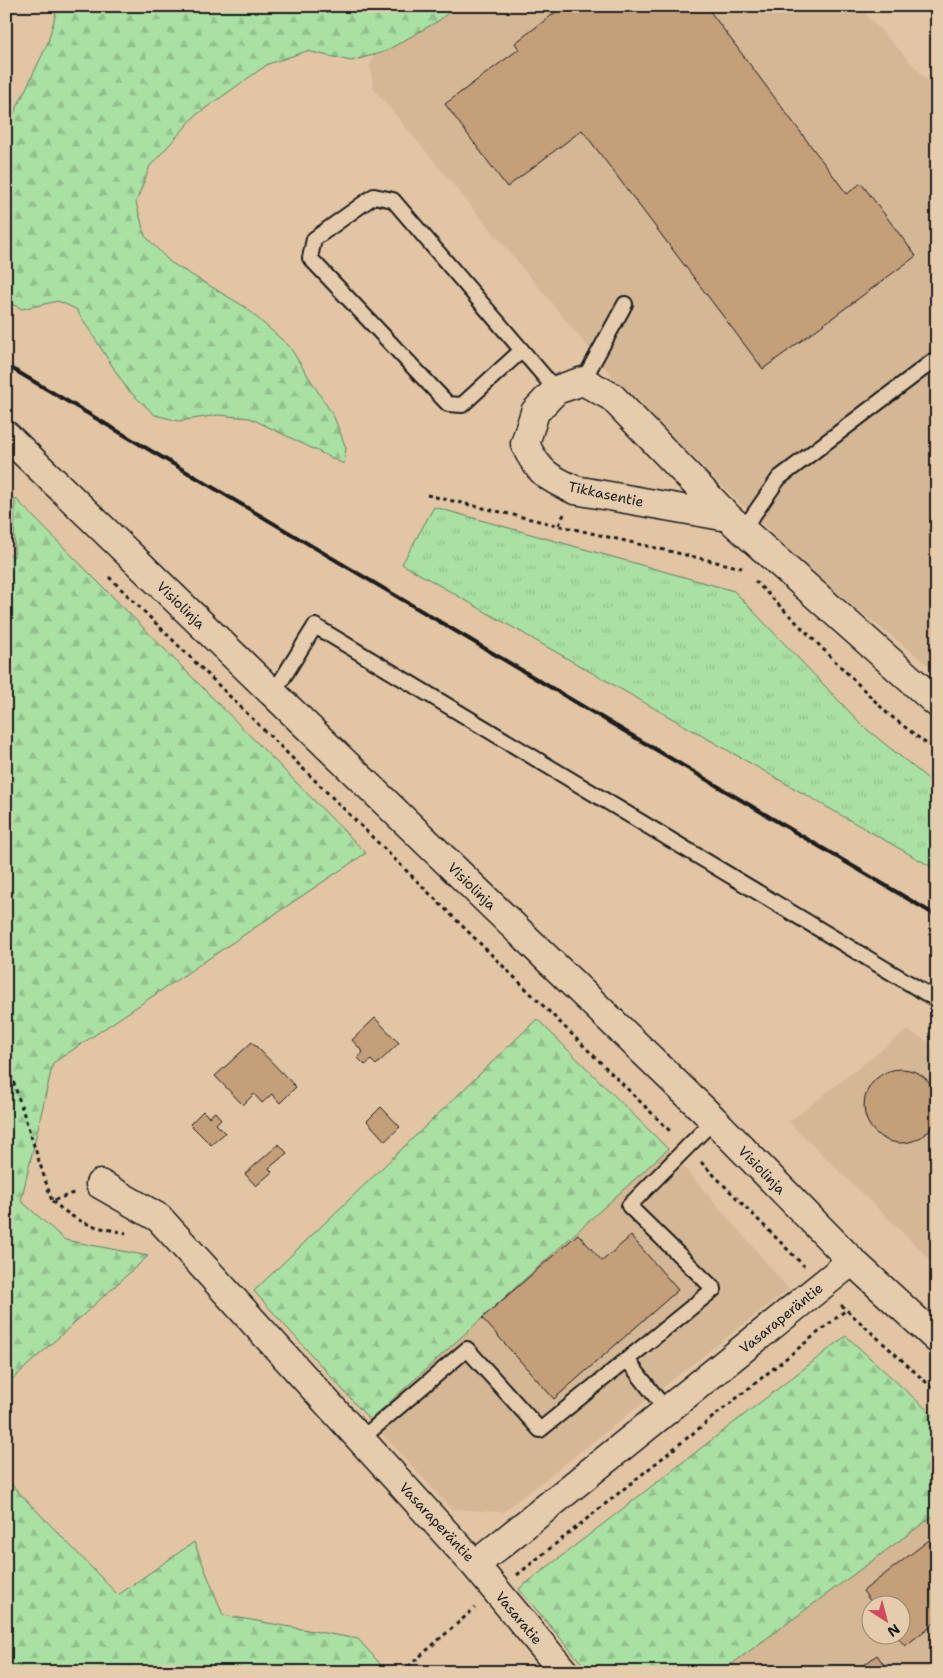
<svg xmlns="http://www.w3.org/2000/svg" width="943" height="1678" font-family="'Shantell Sans',sans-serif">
<defs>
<pattern id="grass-tufts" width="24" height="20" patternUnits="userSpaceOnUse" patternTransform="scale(1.25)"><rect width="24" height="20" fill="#a9e0a3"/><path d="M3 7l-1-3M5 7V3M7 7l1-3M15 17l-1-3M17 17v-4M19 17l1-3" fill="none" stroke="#91c08c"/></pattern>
<pattern id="forest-firs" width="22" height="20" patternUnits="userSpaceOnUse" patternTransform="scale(1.25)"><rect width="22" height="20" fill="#a9e0a3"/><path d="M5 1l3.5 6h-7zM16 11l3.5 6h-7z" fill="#91c08c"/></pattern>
</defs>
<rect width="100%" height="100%" fill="#e1c5a4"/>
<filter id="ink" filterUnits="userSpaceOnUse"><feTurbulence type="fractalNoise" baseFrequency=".02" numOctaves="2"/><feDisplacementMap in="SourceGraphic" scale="10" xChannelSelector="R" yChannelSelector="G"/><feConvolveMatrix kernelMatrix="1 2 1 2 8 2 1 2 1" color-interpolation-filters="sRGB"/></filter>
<g filter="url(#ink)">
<!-- built -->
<path fill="#d4b795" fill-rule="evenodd" d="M415,6h443l79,85v581l-122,-96 -192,-187 -249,-300 -4,-23 10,-32z
M907,1030l30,17v219l-148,-144z
M668,1149l121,140 -286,223 -52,-3 -81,-89z
M937,1513v159h-216zM870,1606h30v30h-30z"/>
<!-- grass -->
<path fill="url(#grass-tufts)" stroke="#627e60" d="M434,507l300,84 130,136 73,59v84l-535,-306z"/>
<!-- forest -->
<path fill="url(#forest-firs)" stroke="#627e60" d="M58,6h399l-19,15 -54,31 -33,9 -44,-10 -39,13 -72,51 -46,51 -14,36 9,34 25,26 75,45 44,39 45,71 12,31 -2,16 -94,-46 -32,-3 -39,6 -24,-6 -28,-26 -51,-80 -18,-8 -36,8 -16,-8v-171l41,-85z
M15,498l351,355 -313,210 -32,138 44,39 83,16 -142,129v-832l8,4z
M537,1019l131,130 -298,271 -116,-129z
M846,1336l91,83v94l-216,159h-132l-70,-83z
M6,1479l112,116 76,-53 29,73 135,24 25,28 -6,5h-371z"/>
<!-- building -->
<path fill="#c39f7a" stroke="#1c1c1c" d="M564,6h142l141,188 14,-11 55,73 -153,113 -181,-239 -75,57 -62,-83 74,-55 -4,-6z
M375,1018l24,25 -23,22 -5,-5 -6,5 -7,-7 5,-6 -11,-12z
M252,1042l44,45 -16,16 -8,-9 -10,9 -8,-9 -11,11 -28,-29z
M864 1106a37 37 0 1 1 74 0a37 37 0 1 1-74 0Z
M381,1107l19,20 -15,14 -18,-20z
M203,1111l6,6 6,-5 6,7 -5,5 9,9 -14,12 -21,-21z
M279,1144l8,9 -18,15 3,4 -16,14 -11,-12z
M578,1234l24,27 29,-25 47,54 -124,109 -72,-81z
M937,1534v87l-32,25 -8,-10h3v-30h-26l-11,-15z
M877,1655l12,17h-34z"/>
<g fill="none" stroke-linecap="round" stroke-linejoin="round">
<!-- service casing -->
<g stroke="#1c1c1c" stroke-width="18">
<path id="service" d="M521,351l-59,54 -14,-1 -138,-146 4,-19 60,-43 19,4 163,190
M583,381l42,-77
M743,530l36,-52 158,-120
M273,694l42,-68 622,374
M628,1361l38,49
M361,1439l106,-90 73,81 174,-141 -85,-83 85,-86"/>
</g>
<!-- minor casing -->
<g stroke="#1c1c1c" stroke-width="31">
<path id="minor" d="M6,435l708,685 138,141 85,78
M728,517l-153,-27c-27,-12 -37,-18 -50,-46l10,-32 21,-22 27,-9 29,16 116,120 209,186
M100,1184l59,34 316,347 377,-304
M475,1565l89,107"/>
</g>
<!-- path -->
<path stroke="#1c1c1c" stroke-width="3" stroke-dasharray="4 4" stroke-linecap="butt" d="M427,495l315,73
M559,525l5,-11
M109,577l563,556
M755,581l132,132 50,39
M6,1059l46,142 24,-9
M701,1162l103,104
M52,1201c29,24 38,25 74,32
M841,1305l96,87
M517,1575l329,-265
M402,1672l73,-64"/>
<!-- service -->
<use href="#service" stroke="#e5ccad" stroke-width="14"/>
<!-- minor -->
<use href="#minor" stroke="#e5ccad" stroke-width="28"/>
<!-- rail -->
<path stroke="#1c1c1c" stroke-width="4" d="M6,365l931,551"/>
</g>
</g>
<g text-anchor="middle" stroke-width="4" stroke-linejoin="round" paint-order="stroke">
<!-- street labels -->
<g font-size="14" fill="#1c1c1c" stroke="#e5ccad">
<text transform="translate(606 494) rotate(12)" y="5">Tikkasentie</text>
<text transform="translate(181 605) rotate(44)" y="5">Visiolinja</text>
<text transform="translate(472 886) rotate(44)" y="5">Visiolinja</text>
<text transform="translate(762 1170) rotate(46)" y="5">Visiolinja</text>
<text transform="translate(781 1318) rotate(-39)" y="5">Vasaraperäntie</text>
<text transform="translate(437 1522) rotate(47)" y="5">Vasaraperäntie</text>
<text transform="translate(519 1618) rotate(50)" y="5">Vasaratie</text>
</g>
</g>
<!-- margin -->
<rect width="943" height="1678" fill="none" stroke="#e5ccad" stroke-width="25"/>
<rect x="12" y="12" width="918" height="1653" fill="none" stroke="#1c1c1c" stroke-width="2" filter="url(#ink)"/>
<!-- north arrow -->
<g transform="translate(886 1620) rotate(144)"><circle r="24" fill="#e5ccad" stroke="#958673"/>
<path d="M0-4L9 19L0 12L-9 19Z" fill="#d1495b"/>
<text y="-8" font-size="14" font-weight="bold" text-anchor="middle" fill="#1c1c1c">N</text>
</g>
</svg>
